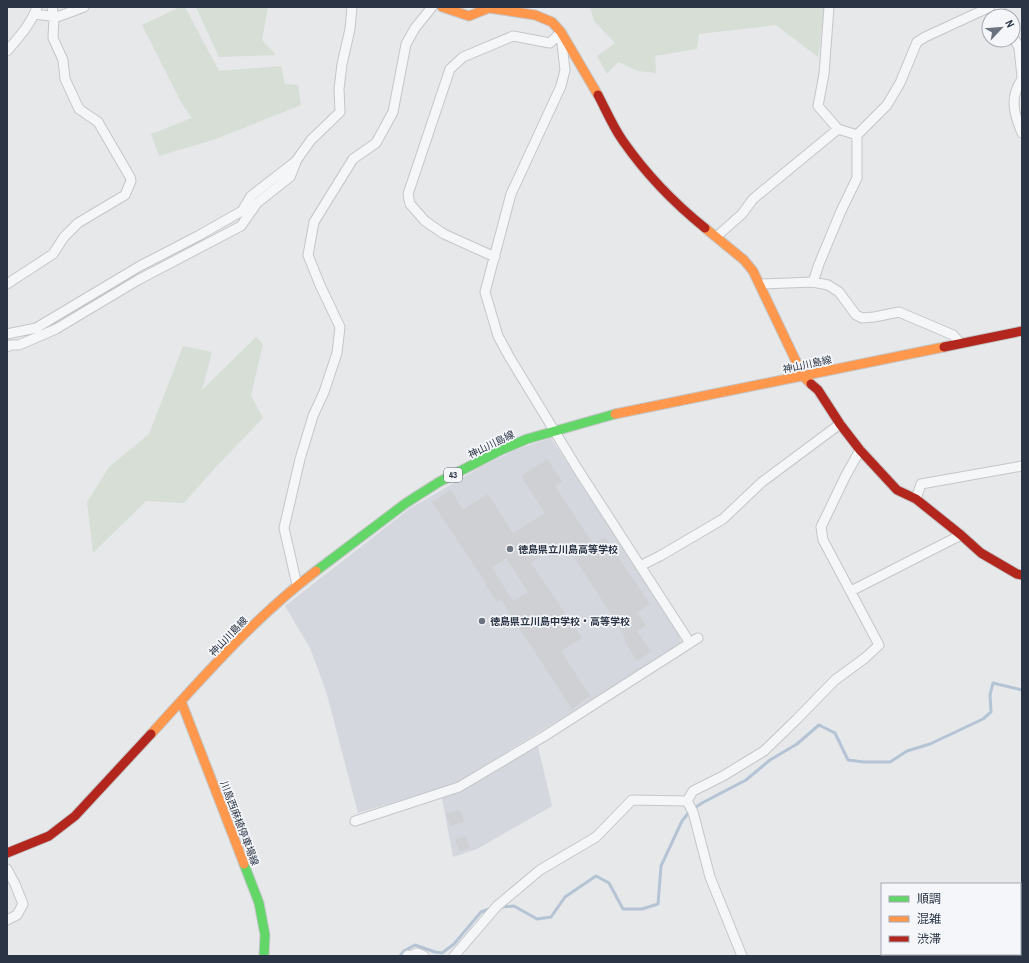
<svg xmlns="http://www.w3.org/2000/svg" width="1029" height="963" font-family="'Archivo Narrow','Noto Sans JP',sans-serif">
<rect width="100%" height="100%" fill="#e6e8ea"/>
<!-- built -->
<path fill="#d4d7dd" d="M551,438l129,198 1,8 -226,140 -97,29 -32,-122 -16,-43 -25,-42 124,-97 72,-42 34,-17z
M538,746l14,60 -75,43 -24,8 -11,-59 19,-7 15,-8z"/>
<!-- green -->
<path fill="#d6ded6" d="M180,7h5l34,64 62,-5 4,18 13,1 3,20 -85,34 -57,17 -8,-22 41,-16 -10,-14 -40,-79z
M196,7h72l-6,33 14,15 -57,2z
M590,7h235l-7,50 -42,-32 -77,9 -2,15 -42,7 1,17 -18,-2 -20,-9 -11,12 -10,-18 18,-13 -21,-22z
M256,337l7,7 -12,51 12,23 -48,50 -31,35 -38,-2 -53,52 -6,-51 22,-35 40,-33 34,-88 29,6 -10,38z"/>
<g fill="none" stroke-linecap="round" stroke-linejoin="round">
<!-- stream -->
<path stroke="#b4c4d5" stroke-width="3" d="M500,907l14,-1 23,13 14,-2 14,-20 31,-21 13,7 14,26h19l16,-5 3,-38 21,-45 8,-10 12,-8 44,-23 24,-20 27,-16 22,-19 16,8 13,27 16,2h26l17,-11 23,-7 53,-25 8,-7 -1,-17 3,-12 29,7
M400,956l4,-5 11,-6 20,7 7,1 12,-9 27,-32 11,-4"/>
</g>
<!-- building -->
<path fill="#ced0d3" fill-rule="evenodd" d="M547,459l15,22 -7,5 39,59 11,-8 45,67 -13,8 9,14 -9,5 14,21 -14,9 -13,-20 2,-1 -4,-5 2,-1 -60,-92 -33,21 51,75 -21,13 29,45 -18,13 -71,-109 -4,2 -12,-18 1,-1 -54,-81 19,-12 12,20 25,-16 25,39 32,-20 -24,-37zM506,558l22,34 -15,9 -21,-33z
M460,810l4,12 -14,4 -4,-12z
M466,836l4,12 -11,3 -4,-11z"/>
<g fill="none" stroke-linecap="round" stroke-linejoin="round">
<!-- street casing -->
<g stroke="#c4c6c8" stroke-width="11">
<path id="street" d="M829,7l-5,67 -6,32 20,23 19,6
M999,7l4,9
M35,14l22,3 27,-10
M561,35l4,35 -4,16 -50,108 -26,98 13,44 12,22 67,110 113,175 8,-5
M1013,36l6,12 3,29
M7,51c12,-14 24,-27 30,-44
M1022,79c-13,19 -8,35 0,54
M716,237l26,-23 11,-15 85,-70
M495,257l-51,-23 -19,-13 -15,-17 -2,-10 42,-125 13,-12 50,-21 37,7 11,-11
M813,282l6,-18 22,-53 16,-33v-43l30,-30 13,-22 17,-41 8,-5 65,-30
M7,284l46,-30 11,-17 14,-14 47,-28 6,-14 -1,-4 -32,-55 -19,-13 -14,-30 -2,-19 -10,-22 1,-21 -2,-10
M760,284l53,-2 15,3 11,7 17,23 6,3 12,-1 25,-5 54,23 7,8
M7,334l29,-6 104,-62 58,-30 44,-25 9,-15 45,-35 15,-21 29,-28 -1,-23 3,-25 8,-35 2,-22
M7,347l3,-2h9l37,-16 82,-49 103,-54 16,-23 33,-26 6,-15
M916,499l5,-15 101,-18
M640,566l20,-10 63,-37 39,-37 78,-58
M297,585l-13,-57 16,-69 13,-43 11,-24 13,-39 3,-26 -20,-42 -12,-30 6,-33 39,-63 23,-16 17,-31 13,-68 9,-16 17,-21
M851,591l110,-56
M687,801l6,-10 30,-15 41,-25 33,-32 38,-39 30,-22 14,-13 -56,-105 -2,-13 24,-50 15,-27
M687,801l6,11 17,65 32,79
M355,821l104,-34 84,-50 147,-94
M7,869l8,15 8,20 -6,11 -10,5
M407,956l1,-1 2,1 7,-3 7,3
M454,956l43,-50 43,-36 56,-33 36,-37 55,1"/>
</g>
<!-- fast casing -->
<g stroke="#c4c6c8" stroke-width="11">
<path id="fast" d="M316,571l90,-68 33,-21 62,-32 26,-11 88,-25
M244,864l15,39 6,32 -1,21"/>
</g>
<!-- slow casing -->
<g stroke="#c4c6c8" stroke-width="11">
<path id="slow" d="M442,7l27,9 20,-8 46,7 17,7 9,10 37,63
M705,228l39,32 9,11 50,105 8,8
M615,414l329,-67
M181,701l63,163
M151,734c52,-57 104,-117 165,-163"/>
</g>
<!-- jam casing -->
<g stroke="#c4c6c8" stroke-width="11">
<path id="jam" d="M598,95c8,15 15,32 25,46 23,33 51,62 82,87
M944,347l78,-16
M811,384l7,6 22,34 20,26 37,40 19,9 45,36 20,18 36,21 5,1
M7,853l42,-17 26,-20 76,-82"/>
</g>
<!-- street -->
<use href="#street" stroke="#f5f6f7" stroke-width="9"/>
<!-- fast -->
<use href="#fast" stroke="#63d668" stroke-width="9"/>
<!-- slow -->
<use href="#slow" stroke="#ff974d" stroke-width="9"/>
<!-- jam -->
<use href="#jam" stroke="#b3261e" stroke-width="9"/>
</g>
<!-- markers -->
<g fill="#6c737f" stroke="#f4f6f9" stroke-width="1.5">
<circle cx="510" cy="549" r="4"/>
<circle cx="482" cy="621" r="4"/>
</g>
<g text-anchor="middle" stroke-width="3.5" stroke-linejoin="round" paint-order="stroke">
<!-- shield labels -->
<rect fill="#f4f6f9" stroke="#676e7b" stroke-width="1" x="444" y="468" width="18" height="14" rx="3"/>
<g font-size="9" font-weight="bold" fill="#2b3445">
<text x="453" y="478">43</text>
</g>
<!-- street labels -->
<g font-size="10" fill="#2b3445" stroke="#f4f6f9">
<text transform="translate(807 364) rotate(-12)" y="4">神山川島線</text>
<text transform="translate(491 444) rotate(-26)" y="4">神山川島線</text>
<text transform="translate(228 636) rotate(-46)" y="4">神山川島線</text>
<text transform="translate(240 823) rotate(69)" y="4">川島西麻植停車場線</text>
</g>
<!-- poi labels -->
<g font-size="10" font-weight="bold" fill="#2b3445" stroke="#f4f6f9" text-anchor="start">
<text x="518" y="553">徳島県立川島高等学校</text>
<text x="490" y="625">徳島県立川島中学校・高等学校</text>
</g>
</g>
<!-- border -->
<rect width="1029" height="963" fill="none" stroke="#2b3445" stroke-width="16"/>
<!-- legend -->
<rect x="881" y="883" width="140" height="72" fill="#f4f6f9" stroke="#a4a8b1"/>
<rect x="889" y="896" width="20" height="6" fill="#63d668" stroke="#a4a8b1"/>
<text x="917" y="903" font-size="12" fill="#2b3445">順調</text>
<rect x="889" y="916" width="20" height="6" fill="#ff974d" stroke="#a4a8b1"/>
<text x="917" y="923" font-size="12" fill="#2b3445">混雑</text>
<rect x="889" y="936" width="20" height="6" fill="#b3261e" stroke="#a4a8b1"/>
<text x="917" y="943" font-size="12" fill="#2b3445">渋滞</text>
<!-- north arrow -->
<g transform="translate(1001 28) rotate(64)"><circle r="19" fill="#f4f6f9" stroke="#a4a8b1"/>
<path d="M0-3L7 15L0 10L-7 15Z" fill="#6c737f"/>
<text y="-6" font-size="11" font-weight="bold" text-anchor="middle" fill="#2b3445">N</text>
</g>
</svg>
